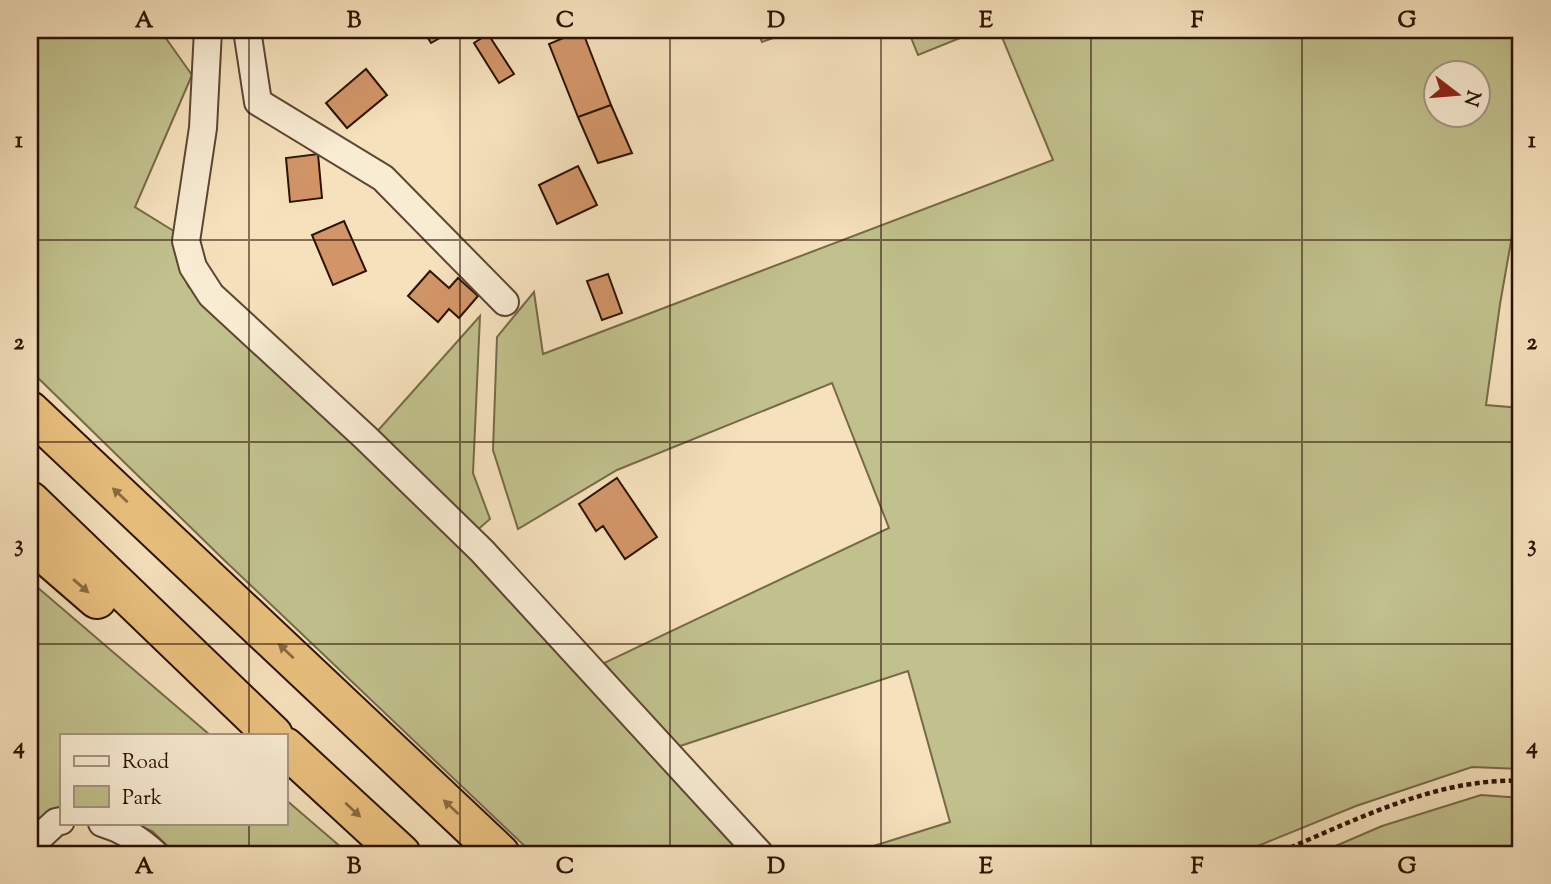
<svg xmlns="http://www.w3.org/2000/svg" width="1551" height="884" font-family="'Sorts Mill Goudy',serif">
<rect width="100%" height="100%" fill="#f5e1bc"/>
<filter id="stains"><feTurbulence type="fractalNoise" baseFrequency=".00286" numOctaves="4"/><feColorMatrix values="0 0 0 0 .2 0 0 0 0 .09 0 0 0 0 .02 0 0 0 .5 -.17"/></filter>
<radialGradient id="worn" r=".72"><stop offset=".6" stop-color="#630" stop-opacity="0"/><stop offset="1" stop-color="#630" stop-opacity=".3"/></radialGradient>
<!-- green -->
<path fill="#c1c18d" stroke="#766a48" stroke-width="2" fill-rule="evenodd" d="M30,30h130l32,45 -57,132 42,26 11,53 109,99 168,167 95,98 189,204h-216l-311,-296 -192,-188z
M757,30h39l-34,12z
M908,30h72l-62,25z
M999,30h522v155l-21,119 -14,101 35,3v361l-49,-2 -116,39 -118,48h-390l102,-32 -42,-151 -231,76 -73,-84 285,-135 -57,-145 -215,87 -99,59 -25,-79 4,-113 37,-45 9,62 510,-194zM1436,74h42v42h-42z
M480,316l-7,157 17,46 -16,14 -100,-98z
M30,581l180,154h-149v78l-31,7z
M1481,795l40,3v56h-204l65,-28z
M285,799l64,55h-173l-24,-23 -19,-8h152z"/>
<!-- building -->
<path fill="#d29568" stroke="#2c1303" stroke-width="2" d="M423,30h31l-23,13z
M582,30l29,75 -33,12 -29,-73z
M488,34l26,40 -15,9 -25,-40z
M366,69l21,26 -40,33 -21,-25z
M611,105l21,48 -34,10 -20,-46z
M318,154l4,44 -32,4 -4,-44z
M578,166l19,39 -40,19 -18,-39z
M344,221l22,50 -33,14 -21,-50z
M430,271l19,17 9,-10 20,18 -19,22 -10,-9 -11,13 -30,-26z
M608,274l14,39 -20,7 -15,-39z
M617,478l40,59 -32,22 -22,-33 -7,5 -17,-27z"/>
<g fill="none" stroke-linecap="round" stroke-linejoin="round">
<!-- minor casing -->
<g stroke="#5e4631" stroke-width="30">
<path id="minor" d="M208,30l-5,98 -17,113 7,26 18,28 155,143 116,113 278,303
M247,30l11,72 125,76 122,124
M102,823c21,6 37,16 53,31
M30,846l26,-24 5,-1"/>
</g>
<!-- highway casing -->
<g stroke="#2c1303" stroke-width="42">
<path id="highway" d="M30,411l470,443
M30,501l243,234
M30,541l67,58
M285,747l116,107"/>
</g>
<!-- path -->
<path stroke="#2c1303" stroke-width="4.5" stroke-dasharray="5 3.5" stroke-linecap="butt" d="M1275,854c65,-27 133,-62 203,-71 14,-2 29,-2 43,-3"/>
<!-- minor -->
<use href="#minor" stroke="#f8ecd3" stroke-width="26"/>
<!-- highway -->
<use href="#highway" stroke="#eac07e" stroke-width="38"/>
</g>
<!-- one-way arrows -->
<defs><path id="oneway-solid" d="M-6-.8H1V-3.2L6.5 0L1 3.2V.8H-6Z" transform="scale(1.75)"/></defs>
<g fill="#8b6a40">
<use href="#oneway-solid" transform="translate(120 495) rotate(-137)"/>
<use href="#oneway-solid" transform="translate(81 586) rotate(41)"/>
<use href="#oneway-solid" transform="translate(286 651) rotate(-137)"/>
<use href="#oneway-solid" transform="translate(451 807) rotate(-137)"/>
<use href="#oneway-solid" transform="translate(353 810) rotate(43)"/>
</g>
<!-- grid -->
<path fill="none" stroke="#2c1303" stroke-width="2" stroke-opacity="0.55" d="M249,30v705M460,30v824M670,30v824M881,30v824M1091,30v824M1302,30v824M30,240h1491M30,442h1491M30,644h1491M249,823v31"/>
<!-- margin -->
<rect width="1551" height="884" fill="none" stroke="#f5e1bc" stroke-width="77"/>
<!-- legend -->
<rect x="60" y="734" width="228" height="91" fill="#f8ecd3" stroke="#a69580" stroke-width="2"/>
<rect x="74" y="756" width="35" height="10" fill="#f8ecd3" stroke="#a69580" stroke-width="2"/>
<text x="122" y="768" font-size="21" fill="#2c1303">Road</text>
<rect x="74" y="786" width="35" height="21" fill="#c1c18d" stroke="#a69580" stroke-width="2"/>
<text x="122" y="804" font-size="21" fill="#2c1303">Park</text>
<!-- north arrow -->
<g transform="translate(1457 94) rotate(106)"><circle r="33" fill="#f8ecd3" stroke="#a69580" stroke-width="2"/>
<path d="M0-5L12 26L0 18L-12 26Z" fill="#8f2418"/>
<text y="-10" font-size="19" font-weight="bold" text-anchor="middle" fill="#2c1303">N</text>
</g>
<rect x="38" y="38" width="1474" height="808" fill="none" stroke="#2c1303" stroke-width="2.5"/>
<g font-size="23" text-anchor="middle" font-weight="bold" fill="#2c1303">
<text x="144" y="27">A</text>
<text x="354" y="27">B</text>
<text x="565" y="27">C</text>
<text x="776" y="27">D</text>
<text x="986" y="27">E</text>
<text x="1197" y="27">F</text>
<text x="1407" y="27">G</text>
<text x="19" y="147">1</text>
<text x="1532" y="147">1</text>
<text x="19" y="349">2</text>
<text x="1532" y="349">2</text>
<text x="19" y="551">3</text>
<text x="1532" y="551">3</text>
<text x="19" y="753">4</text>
<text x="1532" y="753">4</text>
<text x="144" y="873">A</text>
<text x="354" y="873">B</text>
<text x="565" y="873">C</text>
<text x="776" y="873">D</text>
<text x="986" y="873">E</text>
<text x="1197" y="873">F</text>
<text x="1407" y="873">G</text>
</g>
<rect width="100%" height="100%" filter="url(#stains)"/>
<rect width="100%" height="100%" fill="url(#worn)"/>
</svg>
